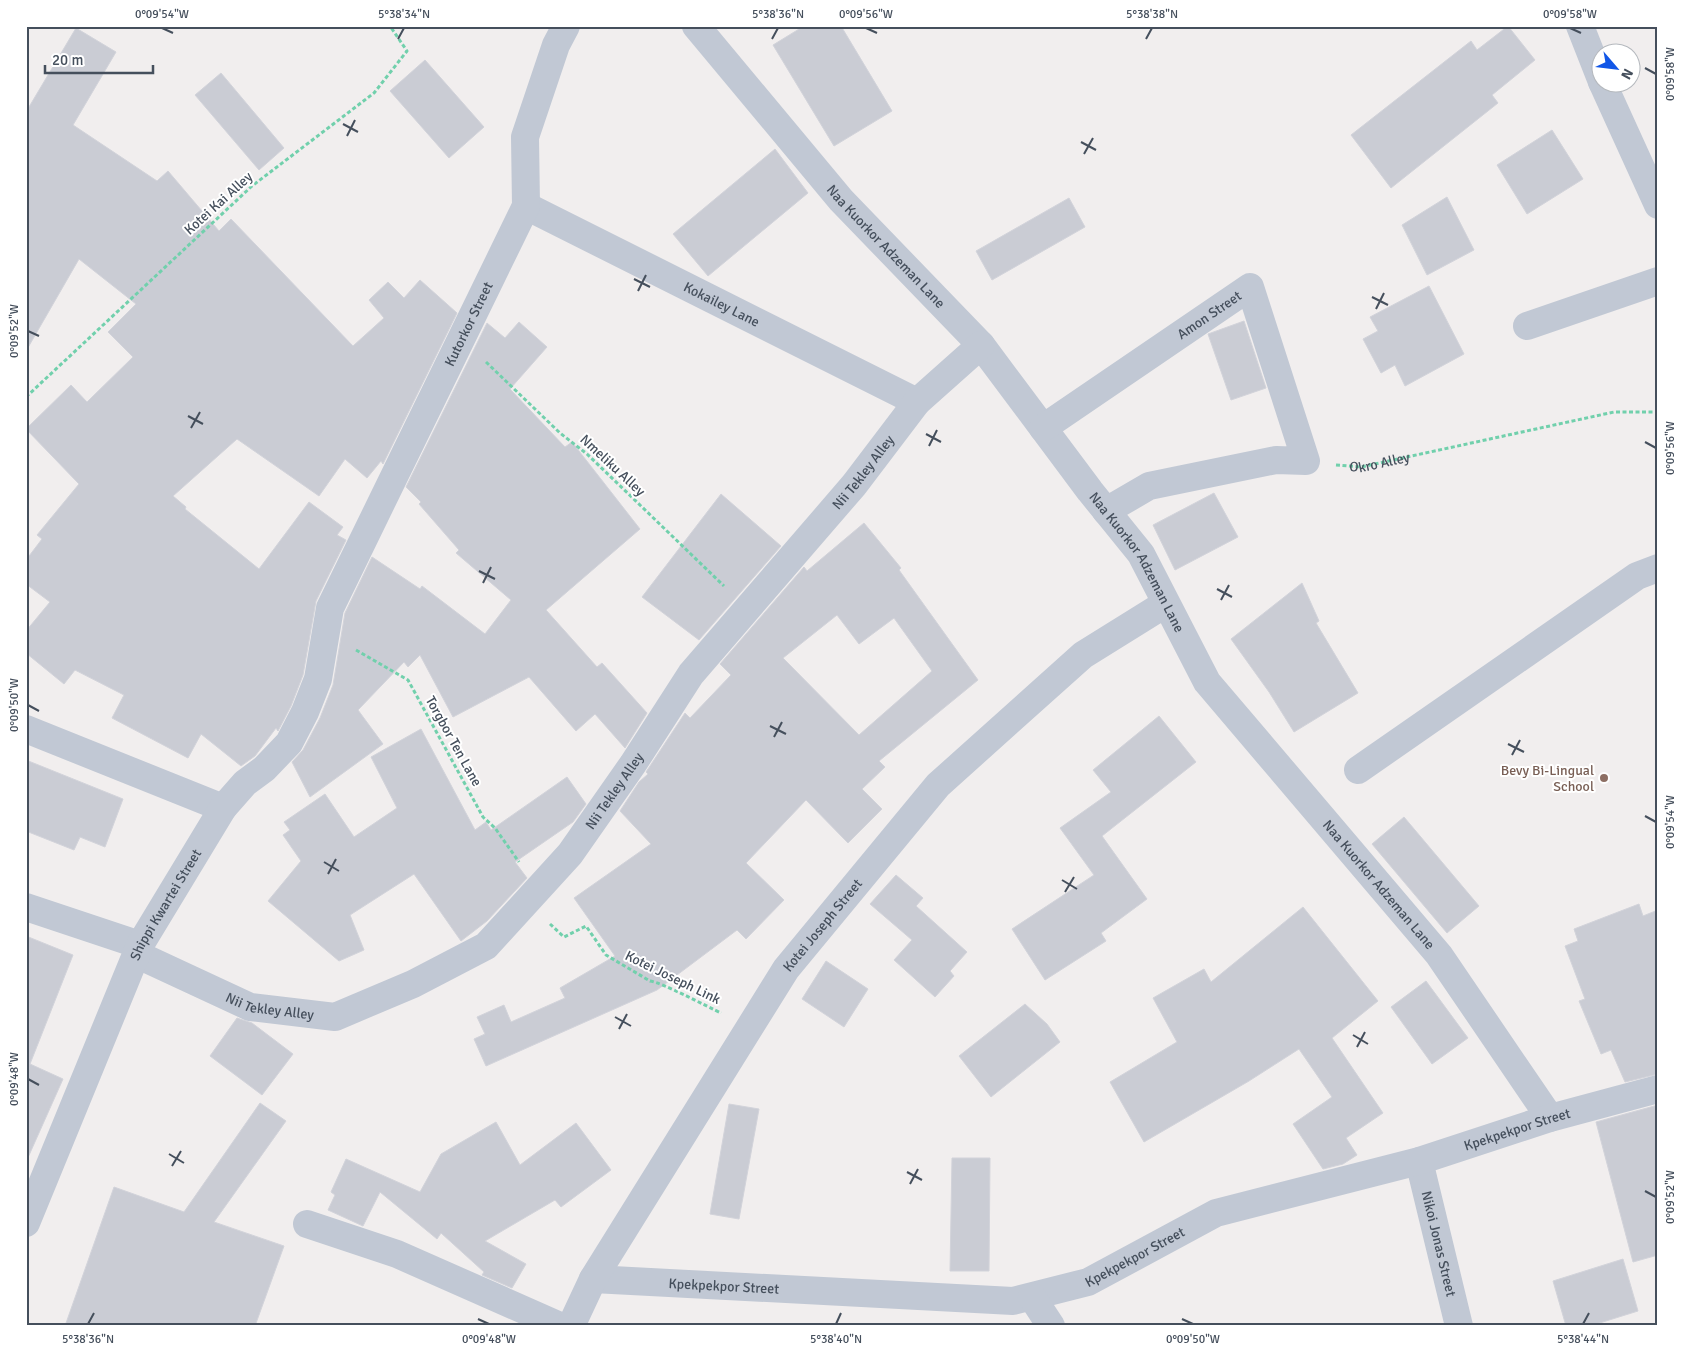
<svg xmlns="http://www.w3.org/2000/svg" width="1684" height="1352" font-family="Signika,sans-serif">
<rect width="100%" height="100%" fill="#f1eeee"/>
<!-- building -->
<path fill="#caccd4" stroke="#d2d3da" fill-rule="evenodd" d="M804,26h37l51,85 -58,35 -61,-101z
M1508,26l27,34 -43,35 6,8 -107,85 -40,-53 120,-94 6,9z
M76,28l40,24 -43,73 84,56 11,-10 51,60 12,-12 122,127 31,-28 -15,-18 19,-18 16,16 16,-18 37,33 -74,151 -2,-3 -14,17 -22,-19 -26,37 -82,-57 -64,57 13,11 -1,2 74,60 50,-67 34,25 -6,8 9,5 -30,61 -13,74 -12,31 -13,25 -2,-3 -21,28 -14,10 -40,-32 -13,24 -76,-40 12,-23 -49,-25 -11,14 -38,-31v-22l24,-29 -24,-18v-24l16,-21 -5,-4 42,-51 -53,-55 45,-44 16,17 46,-45 -25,-25 28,-28 -57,-45 -53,92v-239z
M425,60l59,67 -35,31 -59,-67z
M221,73l63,75 -25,22 -64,-75z
M1552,130l31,49 -56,35 -30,-49z
M775,149l33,44 -100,83 -35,-42z
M1447,197l27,53 -47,25 -25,-50z
M1069,198l16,29 -93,53 -16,-29z
M1429,286l35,68 -59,32 -10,-21 -14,8 -18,-34 15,-8 -8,-14z
M1244,321l22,67 -35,12 -23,-66z
M519,322l28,25 -37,42 55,58 7,-5 68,87 -94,81 51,57 5,-4 45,50 -22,35 -30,-34 -19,17 -47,-54 -76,40 -33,-62 -12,12 -4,-5 -46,48 25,34 -73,53 -18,-35 11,-12 17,-32 13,-33 12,-72 27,-56 48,32 2,-3 63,48 26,-34 -55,-47 3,-3 -40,-46 2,-2 -15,-15 81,-164 18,15z
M1214,493l24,44 -63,33 -22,-45z
M721,494l60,52 -82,94 -57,-43z
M864,523l37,45 -2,2 79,110 -99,81 6,6 -23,22 20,20 -34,34 -42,-43 -60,63 38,37 -38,39 -9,-9 -80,60 -171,76 -12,-27 11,-5 -8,-17 27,-12 7,17 54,-24 -5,-10 55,-32 -41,-58 77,-54 -31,-33 19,-29 9,-8 -2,-2 39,-59 5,5 41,-43 -11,-11 84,-97 3,4zM837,615l22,29 35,-26 38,53 -73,64 -76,-77z
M1302,583l17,38 -3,2 42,70 -64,39 -25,-40 -38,-53z
M1159,716l37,46 -94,74 45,63 -46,34 5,8 -61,39 -33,-51 82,-54 -34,-47 51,-36 -18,-22z
M421,729l54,101 11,-8 5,8 76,-53 19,27 -13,18 -58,40 12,16 -40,43 -26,20 -47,-67 -64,41 14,35 -25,11 -71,-60 33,-40 -18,-26 7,-5 -6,-8 41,-28 29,43 43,-29 -26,-51z
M26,760l97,39 -18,48 -25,-10 -6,13 -48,-19z
M1404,817l75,89 -32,27 -75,-89z
M896,875l27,23 -7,8 51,46 -17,19 4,5 -19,21 -41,-37 18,-20 -42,-36z
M1639,904l4,12 15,-6v164l-33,8 -14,-32 -10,4 -22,-53 6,-2 -20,-53 13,-5 -4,-12z
M1303,907l75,94 -46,37 51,75 -37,25 11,17 -14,9 -20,5 -30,-45 39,-27 -33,-48 -50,32 -105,61 -34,-60 67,-40 -24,-44 51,-29 7,13z
M26,936l47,19 -43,109 33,15 -37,83z
M826,961l42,28 -24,38 -42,-28z
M1426,981l42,57 -36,26 -41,-57z
M1025,1004l22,20 13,18 -69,55 -32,-41z
M237,1018l15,5 41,31 -31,41 -52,-39z
M260,1103l26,18 -72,101 70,24 -29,80h-190l49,-139 70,25z
M729,1104l30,5 -20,110 -29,-5z
M1658,1105v150l-25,7 -37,-140z
M496,1122l24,43 56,-42 35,47 -50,37 -6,-7 -70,41 41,23 -14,24 -30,-13 2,-3 -43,-39 -4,6 -57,-47 -17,34 -35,-16 7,-15 -4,-3 15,-33 74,33 21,-38z
M952,1158h38l-1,113h-39z
M1623,1259l15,52 -48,15h-24l-13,-45z"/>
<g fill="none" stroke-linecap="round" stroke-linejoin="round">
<!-- path -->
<g stroke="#71d0ac" stroke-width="3" stroke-dasharray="4 2.5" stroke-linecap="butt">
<path d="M486,362l74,71 27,21 137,132"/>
<path d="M26,397l226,-211 122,-93 33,-42 -17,-25"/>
<path id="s1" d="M1336,465l25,2 253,-55h44"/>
<path d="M356,650l52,30 75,137 12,11 24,34"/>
<path d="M550,924l14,13 22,-11 20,29 44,26c11,1 58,26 71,32"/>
</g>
<!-- minor -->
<g stroke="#c1c8d4" stroke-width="28">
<path id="s2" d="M696,26l145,174 140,145 109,146 51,63 66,128 232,273 111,163"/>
<path d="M1580,26l22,56"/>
<path d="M1602,82l56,123"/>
<path id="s3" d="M526,206l391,196"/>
<path d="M1527,326l131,-45"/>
<path id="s4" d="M1043,428l207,-141 56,174 -30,-1 -127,26 -43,25"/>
<path d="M26,729l197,79"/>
<path d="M1358,770l279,-194 21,-8"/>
<path d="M26,907l114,38"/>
<path id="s5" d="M136,954l114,53 85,10 78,-33 73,-38 84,-92 63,-90 58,-90 163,-189 63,-83 64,-57"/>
<path id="s6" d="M1419,1161l40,165"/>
<path id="s7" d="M26,1223l114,-278 83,-137 22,-25 19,-14 25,-26 16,-31 13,-33 12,-71 196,-402 -1,-69 31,-92 10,-19"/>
<path d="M307,1224l90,30 163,72"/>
<path id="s8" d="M593,1279l420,22 75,-19 128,-69 203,-52 131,-43 108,-29"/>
<path d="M1032,1297l19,29"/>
<path id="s9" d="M571,1326l22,-47 193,-310 152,-184 145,-130 82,-51"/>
</g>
</g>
<!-- ticks -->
<path fill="none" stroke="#454f5c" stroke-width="2" d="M162,28l11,5M866,28l11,5M1570,28l11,5M398,39l6,-11M772,39l6,-11M1146,39l6,-11M1645,68l11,6M343,124l15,8M347,136l8,-16M1081,142l15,8M1084,154l9,-16M634,279l16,8M638,291l8,-16M1372,297l16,8M1376,309l8,-16M28,331l11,5M188,416l15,8M191,428l9,-16M926,434l15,8M1645,442l11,6M929,446l8,-16M479,571l16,8M483,583l8,-16M1217,589l15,8M1221,600l8,-15M28,705l11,6M770,726l16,8M774,737l8,-15M1508,744l16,8M1512,755l8,-15M1645,816l11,6M324,862l15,9M328,874l8,-15M1062,880l15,9M1065,892l9,-15M615,1017l16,9M619,1029l8,-15M1353,1035l15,9M1357,1047l8,-15M28,1079l11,6M169,1154l15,9M172,1166l9,-15M907,1172l15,8M910,1184l8,-15M1645,1191l11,6M478,1319l11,5M1182,1319l11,5M88,1324l6,-11M836,1324l5,-11M1583,1324l6,-11"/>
<!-- markers -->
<circle fill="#8d6e63" stroke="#fff" stroke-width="2" cx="1604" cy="778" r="5"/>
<g text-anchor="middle" stroke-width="4" stroke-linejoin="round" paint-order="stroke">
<!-- street labels -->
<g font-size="14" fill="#454f5c" stroke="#fff">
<text transform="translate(218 203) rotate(-42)" y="5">Kotei Kai Alley</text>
<text dy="5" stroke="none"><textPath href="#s2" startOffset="291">Naa Kuorkor Adzeman Lane</textPath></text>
<text dy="5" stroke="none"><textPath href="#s3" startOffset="219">Kokailey Lane</textPath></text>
<text dy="5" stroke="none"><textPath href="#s4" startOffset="201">Amon Street</textPath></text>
<text dy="5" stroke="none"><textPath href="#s7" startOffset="1012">Kutorkor Street</textPath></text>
<text dy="5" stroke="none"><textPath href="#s1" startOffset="44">Okro Alley</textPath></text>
<text transform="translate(613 465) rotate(43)" y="5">Nmeliku Alley</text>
<text dy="5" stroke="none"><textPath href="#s5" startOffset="985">Nii Tekley Alley</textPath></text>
<text dy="5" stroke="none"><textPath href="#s2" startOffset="696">Naa Kuorkor Adzeman Lane</textPath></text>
<text transform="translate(454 741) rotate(61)" y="5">Torgbor Ten Lane</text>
<text dy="5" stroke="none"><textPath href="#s5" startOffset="580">Nii Tekley Alley</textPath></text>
<text dy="5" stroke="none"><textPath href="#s2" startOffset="1101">Naa Kuorkor Adzeman Lane</textPath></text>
<text dy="5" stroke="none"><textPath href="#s7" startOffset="348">Shippi Kwartei Street</textPath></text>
<text dy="5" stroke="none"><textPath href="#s9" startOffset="474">Kotei Joseph Street</textPath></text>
<text transform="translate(673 977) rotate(26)" y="5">Kotei Joseph Link</text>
<text dy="5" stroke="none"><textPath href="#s5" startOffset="145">Nii Tekley Alley</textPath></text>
<text dy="5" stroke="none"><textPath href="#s8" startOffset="956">Kpekpekpor Street</textPath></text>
<text dy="5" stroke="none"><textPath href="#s6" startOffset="85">Nikoi Jonas Street</textPath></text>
<text dy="5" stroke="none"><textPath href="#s8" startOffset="551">Kpekpekpor Street</textPath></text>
<text dy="5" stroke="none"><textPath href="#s8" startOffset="131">Kpekpekpor Street</textPath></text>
</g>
<!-- education labels -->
<g font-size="14" fill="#785e54" stroke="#fff" text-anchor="end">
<text x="1594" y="775">Bevy Bi-Lingual<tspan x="1594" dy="16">School</tspan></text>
</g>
</g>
<!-- border -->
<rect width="1684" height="1352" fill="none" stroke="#ffffff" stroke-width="55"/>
<!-- north arrow -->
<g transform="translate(1616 68) rotate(118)"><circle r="24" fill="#ffffff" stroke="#b5b9be"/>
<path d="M0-4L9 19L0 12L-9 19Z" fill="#1156e7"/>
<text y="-8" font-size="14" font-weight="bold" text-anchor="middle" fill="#454f5c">N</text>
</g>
<!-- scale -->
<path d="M45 65v8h108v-8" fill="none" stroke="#454f5c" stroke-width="2.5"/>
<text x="52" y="65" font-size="15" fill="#454f5c" stroke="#ffffff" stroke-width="4" paint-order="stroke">20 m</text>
<rect x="28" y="28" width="1628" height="1296" fill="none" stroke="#454f5c" stroke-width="2"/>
<g font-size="12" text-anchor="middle" fill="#454f5c">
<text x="162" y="18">0°09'54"W</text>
<text x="404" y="18">5°38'34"N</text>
<text x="778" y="18">5°38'36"N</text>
<text x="866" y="18">0°09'56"W</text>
<text x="1152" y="18">5°38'38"N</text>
<text x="1570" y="18">0°09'58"W</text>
<text transform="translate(1670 74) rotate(-90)" y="4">0°09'58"W</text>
<text transform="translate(14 331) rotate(-90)" y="4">0°09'52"W</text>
<text transform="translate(1670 448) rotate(-90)" y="4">0°09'56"W</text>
<text transform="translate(14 705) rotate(-90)" y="4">0°09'50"W</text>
<text transform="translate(1670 822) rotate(-90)" y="4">0°09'54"W</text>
<text transform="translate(14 1079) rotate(-90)" y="4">0°09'48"W</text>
<text transform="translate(1670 1197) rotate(-90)" y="4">0°09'52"W</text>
<text x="88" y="1343">5°38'36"N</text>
<text x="489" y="1343">0°09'48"W</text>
<text x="836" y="1343">5°38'40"N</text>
<text x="1193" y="1343">0°09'50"W</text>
<text x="1583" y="1343">5°38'44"N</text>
</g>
</svg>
